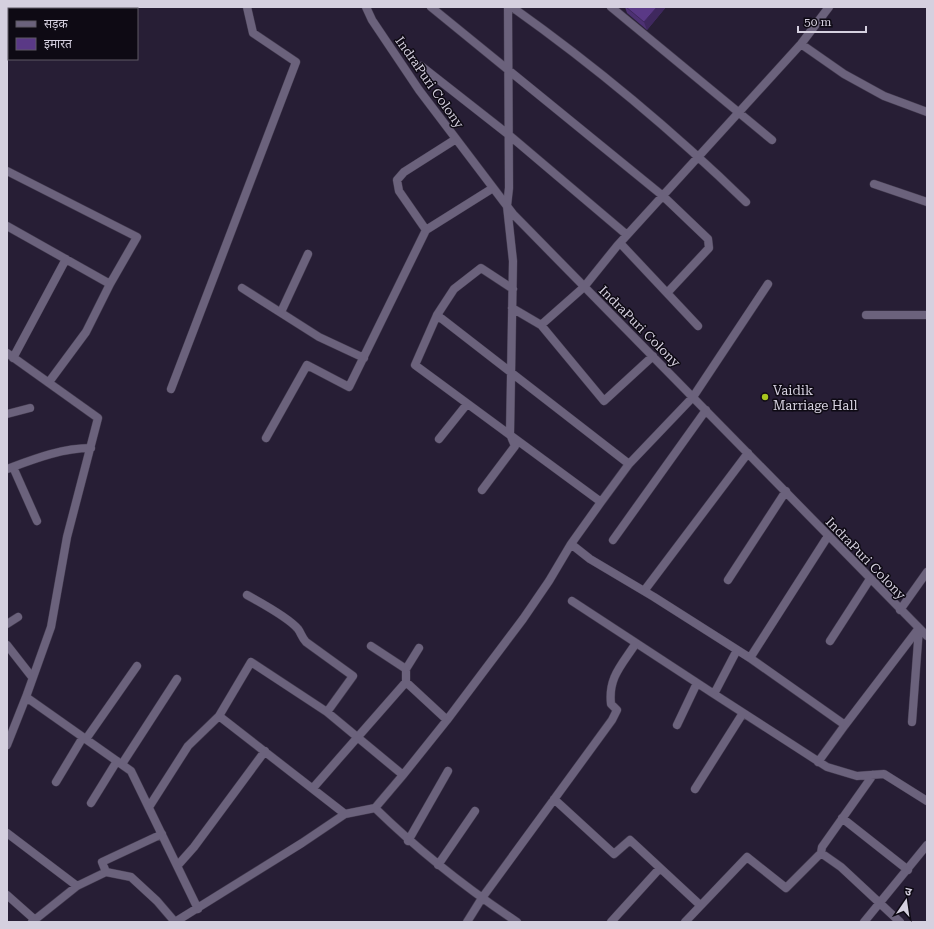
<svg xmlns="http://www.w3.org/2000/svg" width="934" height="929" font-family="'Roboto Serif','Noto Sans Devanagari',serif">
<rect width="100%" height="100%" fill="#271e35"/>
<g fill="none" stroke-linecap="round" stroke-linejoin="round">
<!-- street casing -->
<g stroke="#433b4f" stroke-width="9">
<path id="street" d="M366,7l6,13 47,70 94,124 414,422
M431,7l232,189 45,43 1,9 -42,45
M512,7c83,59 161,124 234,195
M611,7l161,133
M801,44l43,30 40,22 43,16
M421,66l88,69 118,100
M7,171l130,66 -27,47 -24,48 -37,50
M874,184l53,18
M7,226l103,58
M426,230l-27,-39 -2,-11 7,-8 52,-33
M620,243l78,83
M242,288l77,49 45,21
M512,308l29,17 63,76 49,-45
M281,312l27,-58
M437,315l17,-26 27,-21 32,21
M866,315h61
M541,325l43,-38 33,-41 184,-202 28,-37
M7,353l91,65 -31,119 -16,90 -25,70 105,74 67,138
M13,358l53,-99
M171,389l125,-327 -43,-29 -6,-26
M7,414l23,-6
M266,438l41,-73 42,22 77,-157 67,-42
M439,439l28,-35
M629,464l64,-67 75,-113
M13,467l24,54
M7,469c27,-10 55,-21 84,-21
M482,490l33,-44 -5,-12 3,-173 -6,-55 2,-18 -1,-181
M601,502l28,-38 -192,-149 -22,50 186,137 -30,42 19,15 64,38 96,61 78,-122
M613,540l93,-130
M728,580l58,-89
M644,591l104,-138
M247,595c14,8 41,22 51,34 3,4 4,9 8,13l47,34 -26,36
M572,601l142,93
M900,610l27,-38
M7,624l11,-7
M830,641l40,-62
M7,645l25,32
M371,646l35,23
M737,650l-23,44 113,73 30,9 27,-2 43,27
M750,658l95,67 -27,37
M406,682v-13l13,-21
M219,716l32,-54 76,50 76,63 -28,33
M677,725l20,-42
M845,725l74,-97 -7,94
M86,739l51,-73
M7,745l19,-48
M122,764l55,-85
M403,775l44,-55
M56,782l27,-45
M313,788l93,-106 41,38 76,-101 26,-38 22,-37
M695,789l48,-76
M554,799l60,55 16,-14 70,65
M91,803l26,-42
M149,807l39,-61 31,-30 126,98 30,-6c44,43 91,80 142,114
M842,818l66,52
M7,833l70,53
M408,841l40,-70
M821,853l20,14 59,55
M178,865l16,-18 71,-96
M438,865l37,-54
M106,872l-4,-10 60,-28
M7,895l27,24
M32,922l45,-36 29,-14 25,5 26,24 18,21 127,-79 43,-29
M467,922l15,-24 130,-178 5,-10 -6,-6c-3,-27 11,-39 25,-61
M611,922l49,-54
M685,922l62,-65 39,31 35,-35 1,-6 51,-72
M864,922l63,-77"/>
</g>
<!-- street -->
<use href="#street" stroke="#6b627c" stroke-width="8"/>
</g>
<!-- wall -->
<path fill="#4d3173" d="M625,7h41l-19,23 -20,-17z"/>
<!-- shaded-wall -->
<path fill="#3f285e" d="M657,7h9l-19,23 -3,-8z"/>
<!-- building -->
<path fill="#5a3986" stroke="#3f285e" d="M626,7h31l-13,15z"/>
<!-- markers -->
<circle fill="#a8c71e" stroke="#0e0a14" stroke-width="1.5" cx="765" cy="397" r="4"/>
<g text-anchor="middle" stroke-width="3" stroke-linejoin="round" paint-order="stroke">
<!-- street labels -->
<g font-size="13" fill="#d5d0df" stroke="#0e0a14">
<text transform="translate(430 82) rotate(55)" y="5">IndraPuri Colony</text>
<text transform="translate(640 326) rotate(45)" y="5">IndraPuri Colony</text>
<text transform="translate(866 558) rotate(46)" y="5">IndraPuri Colony</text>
</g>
<!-- poi labels -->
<g font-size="13" fill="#d5d0df" stroke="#0e0a14" text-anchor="start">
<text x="773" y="395">Vaidik<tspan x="773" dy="15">Marriage Hall</tspan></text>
</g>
</g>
<!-- border -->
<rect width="934" height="929" fill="none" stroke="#d5d0df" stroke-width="16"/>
<!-- legend -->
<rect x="8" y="8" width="130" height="52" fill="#0e0a14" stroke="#5e5965"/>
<rect x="16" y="21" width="20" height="6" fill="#6b627c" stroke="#5e5965"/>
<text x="44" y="28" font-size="12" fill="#d5d0df">सड़क</text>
<rect x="16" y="38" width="20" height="12" fill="#5a3986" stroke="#5e5965"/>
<text x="44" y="48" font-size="12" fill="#d5d0df">इमारत</text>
<!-- north arrow -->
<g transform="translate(906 901) rotate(13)" stroke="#0e0a14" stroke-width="3" paint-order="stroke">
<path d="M0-3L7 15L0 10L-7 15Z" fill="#d5d0df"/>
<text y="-6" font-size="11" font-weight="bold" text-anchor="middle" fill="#d5d0df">उ</text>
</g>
<!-- scale -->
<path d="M798 26v6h68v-6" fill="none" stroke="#d5d0df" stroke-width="2"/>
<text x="804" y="26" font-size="12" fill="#d5d0df" stroke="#0e0a14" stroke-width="3" paint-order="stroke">50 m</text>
</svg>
